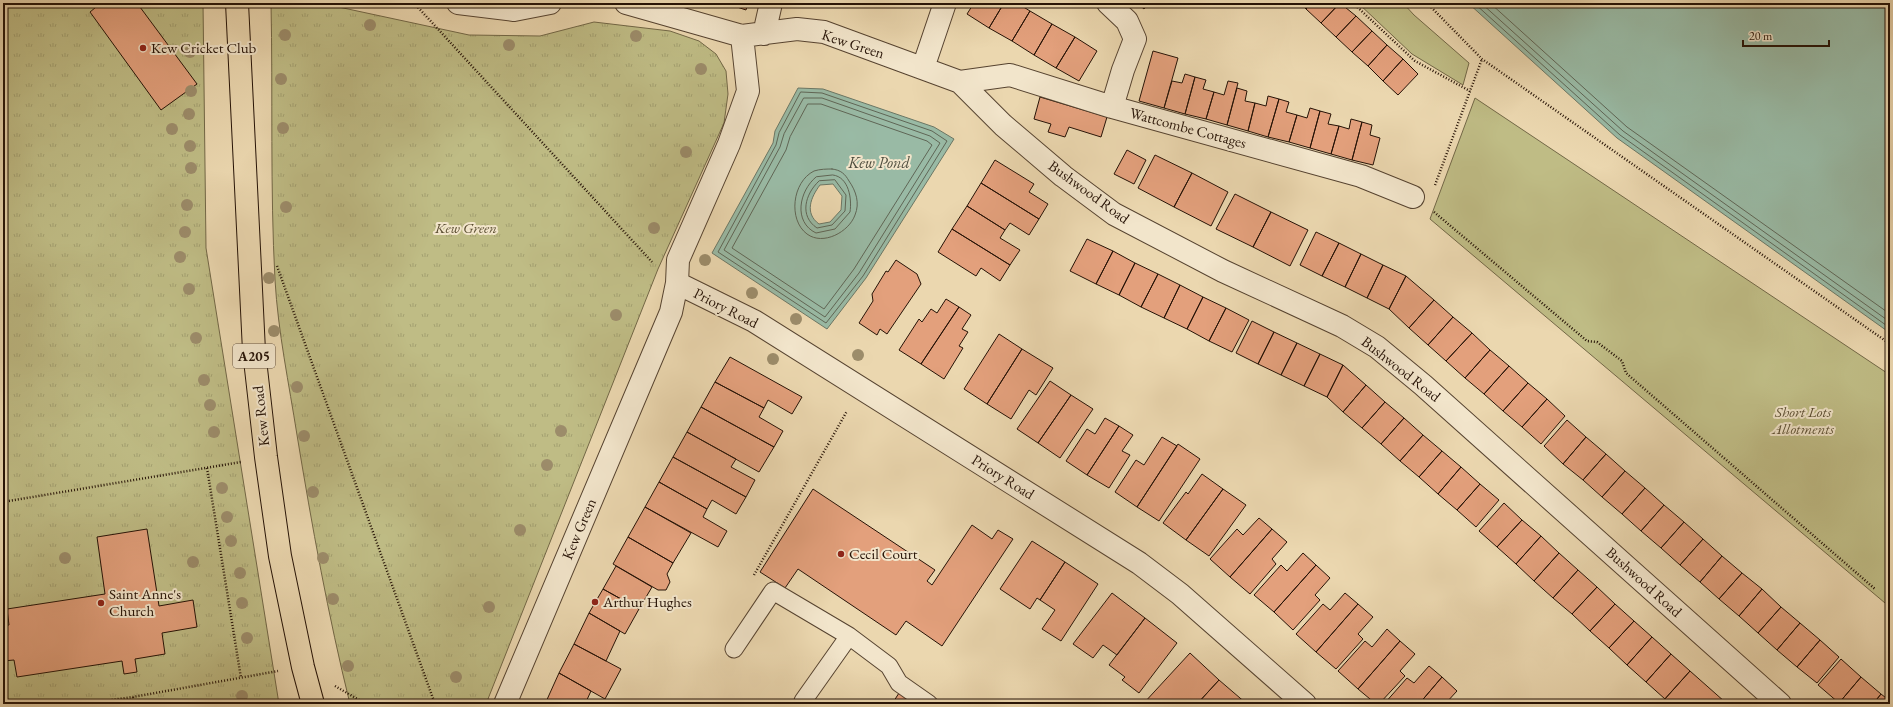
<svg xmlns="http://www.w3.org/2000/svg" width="1893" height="707" font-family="'EB Garamond',serif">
<defs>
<pattern id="park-tufts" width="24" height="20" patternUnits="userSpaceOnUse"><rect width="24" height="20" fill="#bfbc85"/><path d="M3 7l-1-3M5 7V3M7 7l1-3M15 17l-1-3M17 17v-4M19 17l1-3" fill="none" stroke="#a4a171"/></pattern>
</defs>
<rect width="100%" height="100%" fill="#ebd7af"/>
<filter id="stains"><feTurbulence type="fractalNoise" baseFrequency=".005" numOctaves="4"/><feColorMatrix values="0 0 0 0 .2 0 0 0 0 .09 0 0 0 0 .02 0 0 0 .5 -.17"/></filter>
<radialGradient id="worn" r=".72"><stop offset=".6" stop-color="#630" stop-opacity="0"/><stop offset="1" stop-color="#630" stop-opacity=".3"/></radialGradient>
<!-- green -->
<path fill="#bfbc85" stroke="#726746" d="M1358,3h45l11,12 55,48 -6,22 -51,-31z
M1475,98l415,277v225l-5,3 -455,-384z"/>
<!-- park -->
<path fill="url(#park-tufts)" stroke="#726746" d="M3,3h200l3,245 73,456h-276z
M271,3h34l29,3 135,29 71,1 54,-14 76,9 29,10 17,13 10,17 2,23 -4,29 -66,146 -172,435h-136c-22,-89 -38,-178 -53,-269 -8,-51 -19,-103 -22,-155 -5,-92 -2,-185 -4,-277z"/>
<!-- water -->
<path fill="#99baa5" stroke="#6b7765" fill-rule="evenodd" d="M1468,3h422v330l-273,-195z
M798,88l25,1 111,38 20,12 -88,139 -39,51 -115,-76 61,-110 2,-12zM833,184l9,12 -1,14 -11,12 -11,2c-15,-11 -8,-27 1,-39z"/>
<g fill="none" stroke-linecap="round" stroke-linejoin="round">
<!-- shore -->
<path stroke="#5f6656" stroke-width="1" d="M1474,3l146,132 270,193
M1481,3l142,128 267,191
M1490,3l137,124 263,187
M801,92l21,1 110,38 15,10 -84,135 -37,47 -108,-71 58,-107 3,-12z
M804,98h18l108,38 10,7 -81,130 -34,44 -101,-67 56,-103 4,-13z
M808,104h13l106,37 5,4 -78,124 -30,40 -92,-61 54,-98 4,-13z
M832,169c9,1 13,5 17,12 7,10 11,22 6,34 -6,17 -32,31 -48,19 -19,-14 -15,-52 7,-63 6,-2 13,-2 18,-2z
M833,175c16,2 19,24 17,37l-15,17 -19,4c-23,-11 -17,-42 0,-56z
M835,180l11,15 -1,16 -13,14 -15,3c-18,-12 -12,-34 2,-47z"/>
</g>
<!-- building -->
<path fill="#e3a07c" stroke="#251206" d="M101,3h36l60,81 -36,26 -71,-98z
M725,3h23l-2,7z
M974,3h30l-15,25 -22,-14z
M1004,3h13l13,8 -18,30 -23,-13z
M1137,3h12l-5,6z
M1300,3h11l-5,6z
M1311,3h29l-19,20 -15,-14z
M1340,3l16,13 -20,21 -15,-14z
M1030,11l22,13 -18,31 -22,-14z
M1356,16l16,15 -20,21 -16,-15z
M1052,24l23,13 -19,31 -22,-13z
M1372,31l15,14 -19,21 -16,-14z
M1075,37l22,14 -18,30 -23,-13z
M1387,45l16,14 -20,22 -15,-15z
M1153,51l25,7 -14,50 -25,-7z
M1403,59l15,15 -20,21 -15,-14z
M1185,74l10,3 -10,37 -21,-6 8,-27 10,2z
M1195,77l11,3 -3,9 11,3 -8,27 -21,-5z
M1228,81l10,2 -11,42 -21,-6 8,-27 10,3z
M1237,88l10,3 -2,10 10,2 -7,28 -21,-6z
M1268,96l11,3 -11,38 -20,-6 7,-28 11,3z
M1040,97l67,20 -6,20 -32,-10 -4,10 -17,-5 3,-8 -17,-5z
M1279,99l10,3 -3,10 11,3 -8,27 -21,-5z
M1310,108l10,3 -10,37 -21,-6 8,-27 10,3z
M1320,111l11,3 -3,10 11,2 -8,28 -21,-6z
M1351,119l11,3 -10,38 -21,-6 8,-28 10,3z
M1362,122l10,3 -2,10 10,3 -7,27 -21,-5z
M1127,150l19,10 -12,24 -20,-10z
M1155,155l37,18 -18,34 -36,-19z
M995,160l39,24 -5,8 19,12 -9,15 -58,-36z
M1192,173l36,19 -17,34 -37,-19z
M981,183l58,36 -10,16 -19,-12 -5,7 -38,-24z
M1235,194l36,18 -18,35 -37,-18z
M967,206l38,24 -5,8 20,12 -10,15 -58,-36z
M1271,212l37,18 -18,36 -37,-19z
M952,229l58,36 -10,16 -19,-13 -5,8 -38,-24z
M1316,232l23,11 -17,33 -22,-11z
M1087,239l26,12 -17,33 -26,-13z
M1339,243l22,11 -16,33 -23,-11z
M1113,251l22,12 -16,32 -23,-11z
M1361,254l22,11 -16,33 -22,-11z
M896,260l21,14 4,10 -34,50 -7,-5 -3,6 -18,-12 14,-22 -1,-7 14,-23 2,1z
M1135,263l23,11 -17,33 -22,-12z
M1383,265l23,11 -17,33 -22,-11z
M1158,274l22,11 -16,33 -23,-11z
M1406,276l28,24 -25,28 -20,-19z
M1180,285l23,12 -16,32 -23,-11z
M1203,297l23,11 -17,33 -22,-12z
M946,299l13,8 -38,57 -22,-14 20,-31 3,3 9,-13 6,4z
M1434,300l19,17 -25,28 -19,-17z
M959,307l12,8 -9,14 6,3 -9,14 4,2 -19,31 -23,-15z
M1226,308l23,12 -17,32 -23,-11z
M1453,317l19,16 -26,28 -18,-16z
M1252,321l22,11 -16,32 -22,-11z
M1274,332l23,11 -16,32 -23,-11z
M1472,333l18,17 -25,28 -19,-17z
M999,334l23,15 -35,55 -23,-15z
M1297,343l23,11 -16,32 -23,-11z
M1022,349l31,19 -17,27 -7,-5 -18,29 -24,-15z
M1490,350l19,16 -25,28 -19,-16z
M1320,354l23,11 -16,32 -23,-11z
M730,357l72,40 -10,17 -24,-14 -4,8 -49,-26z
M1343,365l23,20 -23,27 -16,-15z
M1509,366l19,17 -25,28 -19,-17z
M1050,381l21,14 -33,48 -21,-14z
M715,382l49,26 -5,9 24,14 -9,16 -73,-40z
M1528,383l19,16 -25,28 -19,-16z
M1366,385l19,17 -23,26 -19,-16z
M1071,395l22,14 -33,49 -22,-15z
M1547,399l18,17 -24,28 -19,-17z
M1385,402l19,16 -23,26 -19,-16z
M701,407l73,40 -15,25 -72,-40z
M1105,418l14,8 -32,49 -21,-14 21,-32 8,5z
M1404,418l19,17 -23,26 -19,-17z
M1567,420l19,17 -23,27 -19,-18z
M1119,426l14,9 -11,16 8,4 -21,33 -22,-13z
M687,432l49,27 -5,8 24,13 -9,17 -73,-40z
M1423,435l19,16 -23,26 -19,-16z
M1162,437l15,9 -40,61 -22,-15 21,-32 8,5z
M1586,437l20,17 -23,26 -20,-16z
M1178,444l22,15 -41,62 -22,-14z
M1442,451l19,16 -23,27 -19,-17z
M1606,454l19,17 -23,26 -19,-17z
M673,457l73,40 -10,17 -24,-14 -5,9 -48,-27z
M1461,467l19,17 -23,26 -19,-16z
M1625,471l20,17 -23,26 -20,-17z
M1202,474l21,15 -37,51 -23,-17 23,-31 2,2z
M659,482l48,27 -4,8 24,14 -9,16 -73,-40z
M1480,484l19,16 -23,27 -19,-17z
M1645,488l19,17 -23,26 -19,-17z
M813,489l122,81 -8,11 5,4 40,-60 20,14 6,-9 15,9 -71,107 -36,-25 -10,14 -98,-66 -13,19 -25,-16z
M1223,489l23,16 -37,51 -23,-16z
M1504,503l18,17 -25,27 -18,-16z
M1664,505l20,17 -23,26 -20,-17z
M645,507l46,26 -18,30 -45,-26z
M1259,518l13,11 -42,48 -20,-18 27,-30 6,6z
M1522,520l19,16 -25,28 -19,-17z
M1684,522l19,17 -23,26 -19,-17z
M147,529l12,77 34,-6 4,27 -35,6 3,21 -30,5 2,13 -13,2 -2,-13 -105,16 -3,-17 -11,1v-35l6,-1 -2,-16 98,-15 -8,-57z
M1272,529l15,13 -15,17 4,5 -26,30 -20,-17z
M1541,536l18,17 -25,28 -18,-17z
M628,537l45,26 -6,11 3,8 -4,8h-8l-45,-26z
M1703,539l19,17 -22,26 -20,-17z
M1032,541l33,21 -25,38 -3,-2 -7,11 -30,-20z
M1303,553l13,12 -42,47 -20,-17 27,-30 6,6z
M1559,553l19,17 -25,28 -19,-17z
M1722,556l20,17 -23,26 -19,-17z
M1065,562l33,22 -37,57 -19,-12 13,-19 -15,-10z
M1316,565l14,13 -15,17 5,5 -27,30 -19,-18z
M616,566l36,21 -13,22 -36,-20z
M1578,570l19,17 -25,27 -19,-16z
M1742,573l20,16 -23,27 -20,-17z
M1597,587l18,17 -25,27 -18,-17z
M603,589l36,20 -14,25 -36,-21z
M1762,589l19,18 -23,26 -19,-17z
M1112,593l33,25 -28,37 -14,-10 -10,13 -20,-14z
M1345,593l13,11 -42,48 -20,-18 27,-30 7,6z
M1358,604l15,13 -15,17 5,5 -27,30 -20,-17z
M1615,604l19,17 -25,27 -19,-17z
M1781,607l19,16 -23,27 -19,-17z
M589,613l31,18 -14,30 -32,-17z
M1145,618l32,25 -38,50 -17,-13 3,-3 -16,-12z
M1634,621l18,16 -25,28 -18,-17z
M1800,623l20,17 -23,27 -20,-17z
M1387,629l13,12 -42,48 -20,-18 27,-30 7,6z
M1652,637l19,17 -25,28 -19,-17z
M1820,640l19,17 -22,26 -20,-16z
M1400,641l15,13 -15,17 5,5 -26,28h-3l-18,-15z
M574,644l47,25 -16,30 -46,-26z
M1190,653l29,27 -22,24h-54z
M1671,654l19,17 -25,28 -19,-17z
M1841,659l20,18 -22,26 -21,-18z
M1429,666l13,11 -23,27h-35l23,-26 7,5z
M1690,671l35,31 -2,2h-59l-2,-2z
M559,673l32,18 -6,13h-40z
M1442,677l15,14 -12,13h-26z
M1861,677l20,17 -8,10h-33l-1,-1z
M1219,680l28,24h-50z
M899,693l14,11h-21z
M1881,694l9,7v3h-17z"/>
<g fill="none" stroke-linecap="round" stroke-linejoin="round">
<!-- service casing -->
<g stroke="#564330" stroke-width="19">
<path id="service" d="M734,649l39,-58 76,45 40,30 10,17 30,21
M803,701l46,-65"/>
</g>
<!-- minor casing -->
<g stroke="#564330" stroke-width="24">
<path id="minor" d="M458,3l56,7 36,-7
M626,3l116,33 55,-7 27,3 136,50 43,43 60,51 51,38 109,57 119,55 35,21 46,38 357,319
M1108,3l19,18 8,18 -12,31 -11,37
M764,34l7,-31
M923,68l22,-65
M960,82l50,-7 102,32 249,69 52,21
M677,283l77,38 385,242 41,31 125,110
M505,704l166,-392 6,-29 1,-23 51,-116 19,-53 -6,-55"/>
</g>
<!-- trunk casing -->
<g stroke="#251206" stroke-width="24">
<path id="trunk" d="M237,3l17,348 12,106 14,99 23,111 10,37"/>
</g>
<!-- path -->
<path stroke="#251206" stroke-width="2.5" stroke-dasharray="1 2" stroke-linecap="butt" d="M414,3l238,259
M1353,3l62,58 55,30
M1427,3l55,56 408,285
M1435,185l47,-126
M1434,212l153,129 10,1 25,19 4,12 249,216
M277,266l158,438
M207,468l34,210
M3,502l238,-40
M754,575l93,-164
M335,686l31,18
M133,697l1,7
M82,704l51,-7 145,-26"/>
<!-- service -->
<use href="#service" stroke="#f2e5cb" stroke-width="17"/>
<!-- minor -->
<use href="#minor" stroke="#f2e5cb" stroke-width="22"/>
<!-- trunk -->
<use href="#trunk" stroke="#ebd7af" stroke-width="22"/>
</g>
<!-- trees -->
<g fill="#9c8c6a">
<circle cx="370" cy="25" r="6"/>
<circle cx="285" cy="35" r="6"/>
<circle cx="636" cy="36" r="6"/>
<circle cx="509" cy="45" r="6"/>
<circle cx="190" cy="52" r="6"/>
<circle cx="701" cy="69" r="6"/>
<circle cx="281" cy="79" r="6"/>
<circle cx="191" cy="91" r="6"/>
<circle cx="189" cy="114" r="6"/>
<circle cx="283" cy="128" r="6"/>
<circle cx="172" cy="129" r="6"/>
<circle cx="190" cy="146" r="6"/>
<circle cx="686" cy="152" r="6"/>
<circle cx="191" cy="168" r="6"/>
<circle cx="187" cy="205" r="6"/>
<circle cx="286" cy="207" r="6"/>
<circle cx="654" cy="228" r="6"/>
<circle cx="185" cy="232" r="6"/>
<circle cx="180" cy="257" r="6"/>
<circle cx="705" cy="260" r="6"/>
<circle cx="269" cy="278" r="6"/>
<circle cx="189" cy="289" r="6"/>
<circle cx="752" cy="293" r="6"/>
<circle cx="616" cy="315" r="6"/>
<circle cx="796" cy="319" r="6"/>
<circle cx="274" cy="331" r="6"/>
<circle cx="196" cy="338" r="6"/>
<circle cx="858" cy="355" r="6"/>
<circle cx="773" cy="359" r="6"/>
<circle cx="204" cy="380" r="6"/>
<circle cx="297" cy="387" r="6"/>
<circle cx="210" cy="405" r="6"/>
<circle cx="561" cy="431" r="6"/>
<circle cx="214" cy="432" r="6"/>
<circle cx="304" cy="436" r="6"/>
<circle cx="547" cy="465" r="6"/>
<circle cx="222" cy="488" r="6"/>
<circle cx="313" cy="492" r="6"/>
<circle cx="227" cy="517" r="6"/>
<circle cx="520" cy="530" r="6"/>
<circle cx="231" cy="541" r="6"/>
<circle cx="65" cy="558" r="6"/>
<circle cx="323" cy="558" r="6"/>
<circle cx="193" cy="562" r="6"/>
<circle cx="240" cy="573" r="6"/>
<circle cx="333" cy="599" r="6"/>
<circle cx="242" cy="603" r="6"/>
<circle cx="489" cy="607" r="6"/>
<circle cx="247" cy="638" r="6"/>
<circle cx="348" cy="666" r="6"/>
<circle cx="456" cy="677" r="6"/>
<circle cx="242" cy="696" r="6"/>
</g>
<!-- markers -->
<g fill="#8f2418" stroke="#f2e5cb" stroke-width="1.5">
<circle cx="143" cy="48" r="4"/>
<circle cx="841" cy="554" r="4"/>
<circle cx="595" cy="602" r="4"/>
<circle cx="101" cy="603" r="4"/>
</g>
<g text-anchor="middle" stroke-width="4" stroke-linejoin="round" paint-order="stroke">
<!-- shield labels -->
<rect fill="#f2e5cb" stroke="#625141" stroke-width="1" x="233" y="344" width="42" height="24" rx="3"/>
<g font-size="14" font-weight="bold" fill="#251206">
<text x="254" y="361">A205</text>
</g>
<!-- street labels -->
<g font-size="15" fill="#251206" stroke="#f2e5cb">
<text transform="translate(853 44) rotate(18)" y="5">Kew Green</text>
<text transform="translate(1188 128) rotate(15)" y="5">Wattcombe Cottages</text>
<text transform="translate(1089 192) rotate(36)" y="5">Bushwood Road</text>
<text transform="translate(726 308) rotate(27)" y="5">Priory Road</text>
<text transform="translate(1401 369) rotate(38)" y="5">Bushwood Road</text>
<text transform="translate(261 416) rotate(-96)" y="5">Kew Road</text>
<text transform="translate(1003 477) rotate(32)" y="5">Priory Road</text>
<text transform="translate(579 529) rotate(-67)" y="5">Kew Green</text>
<text transform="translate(1644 582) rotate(42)" y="5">Bushwood Road</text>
</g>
<!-- poi labels -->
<g font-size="15" fill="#251206" stroke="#f2e5cb" text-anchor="start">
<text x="151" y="53">Kew Cricket Club</text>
<text x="849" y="559">Cecil Court</text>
<text x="109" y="599">Saint Anne's<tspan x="109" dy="17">Church</tspan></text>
<text x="603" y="607">Arthur Hughes</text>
</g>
<!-- park labels -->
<g font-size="15" font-style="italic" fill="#5b4e32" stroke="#f2e5cb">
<text x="466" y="233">Kew Green</text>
<text x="1803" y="417">Short Lots<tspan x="1803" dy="17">Allotments</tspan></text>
</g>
<!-- water labels -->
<g font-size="16" font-style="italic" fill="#4e4d3e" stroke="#f2e5cb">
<text x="879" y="168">Kew Pond</text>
</g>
</g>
<!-- margin -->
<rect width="1893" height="707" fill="none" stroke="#ebd7af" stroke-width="16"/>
<rect x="4" y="4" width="1885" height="699" fill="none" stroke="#251206" stroke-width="2"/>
<rect x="8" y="8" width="1877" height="691" fill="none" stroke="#251206"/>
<!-- scale -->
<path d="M1743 40v6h86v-6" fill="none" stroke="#251206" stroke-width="2"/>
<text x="1749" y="40" font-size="12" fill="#251206" stroke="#f2e5cb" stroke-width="3" paint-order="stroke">20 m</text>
<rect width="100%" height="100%" filter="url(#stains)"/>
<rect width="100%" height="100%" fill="url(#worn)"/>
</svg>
